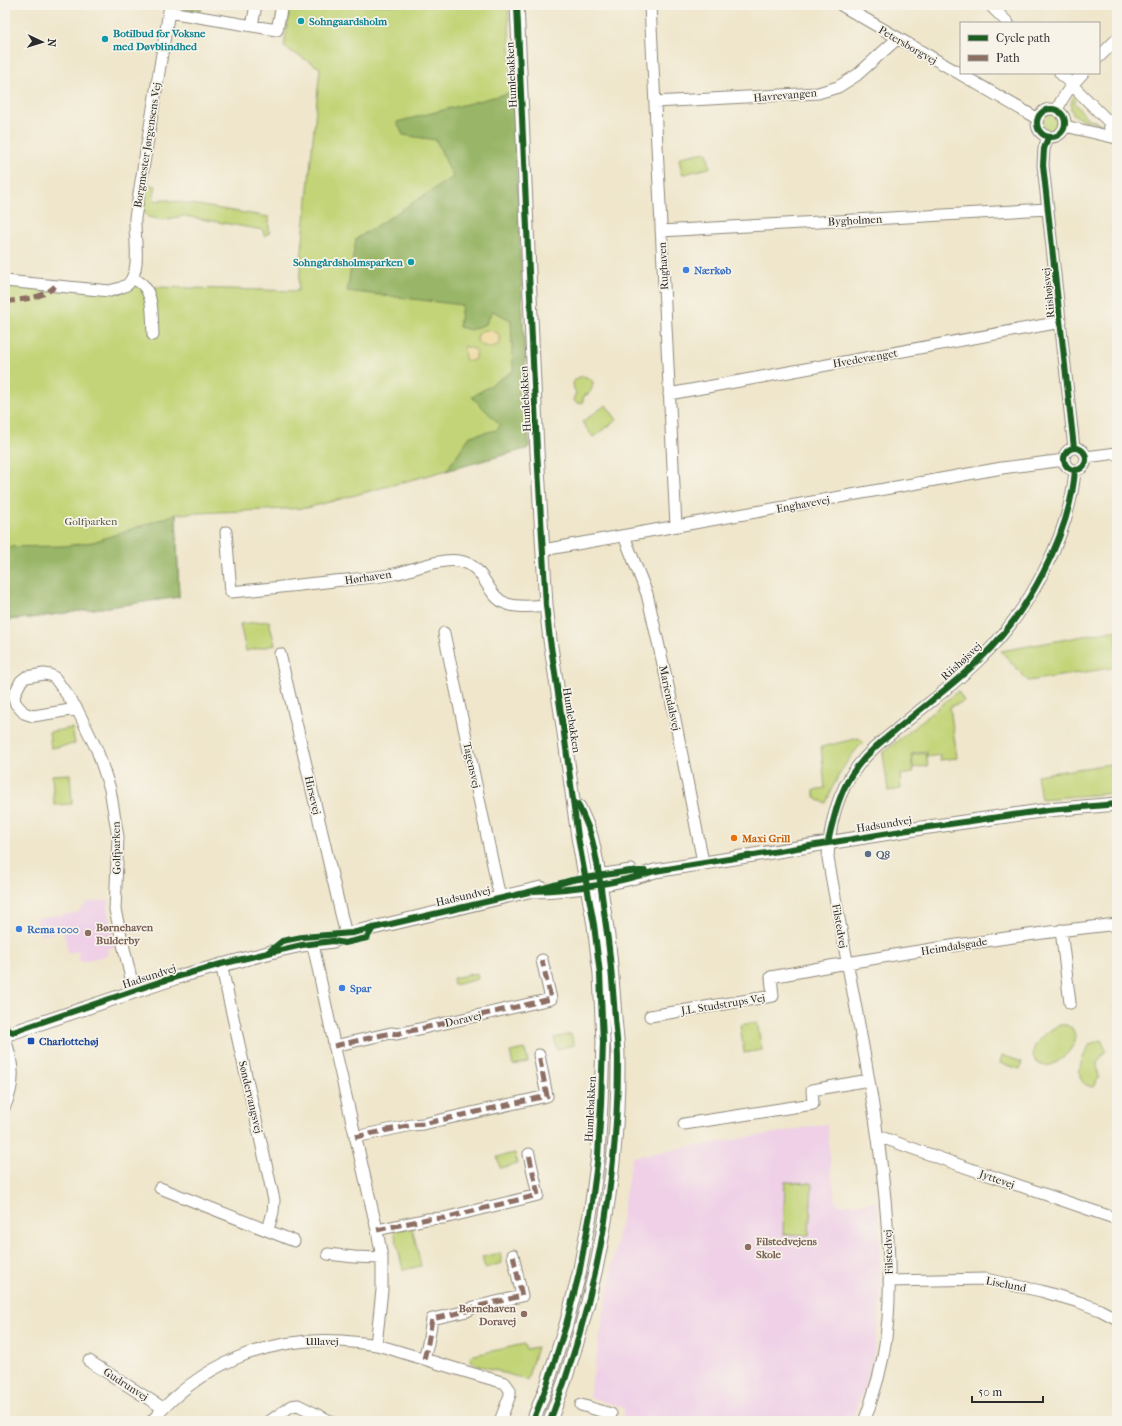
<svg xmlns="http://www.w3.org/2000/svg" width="1122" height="1426" font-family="'IM FELL French Canon',serif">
<rect width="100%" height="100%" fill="#f7f3e8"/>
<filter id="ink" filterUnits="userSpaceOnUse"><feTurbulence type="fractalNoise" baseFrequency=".025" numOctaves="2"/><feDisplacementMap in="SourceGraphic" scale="8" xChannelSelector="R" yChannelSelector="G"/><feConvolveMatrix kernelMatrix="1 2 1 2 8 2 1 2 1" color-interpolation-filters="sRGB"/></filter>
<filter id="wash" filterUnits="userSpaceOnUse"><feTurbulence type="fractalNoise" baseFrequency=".012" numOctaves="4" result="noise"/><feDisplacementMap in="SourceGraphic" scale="16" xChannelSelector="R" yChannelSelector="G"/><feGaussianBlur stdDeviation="0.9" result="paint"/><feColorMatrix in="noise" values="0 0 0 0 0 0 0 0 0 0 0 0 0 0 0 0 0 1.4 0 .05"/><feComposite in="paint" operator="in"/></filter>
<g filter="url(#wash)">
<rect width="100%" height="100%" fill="#efe6cb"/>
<!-- built -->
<path fill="#efd0e7" d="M109,900l-1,12 7,35 -8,2 1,6 -28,7 -2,-11 -10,2 -5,-23 -22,6 -5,-18 41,-5 11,-11z
M827,1124l5,56 5,25 41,-3 3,88 -2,30 -4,29 -12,44 -12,28h-228l1,-13 -35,-11 43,-240z"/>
<!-- green -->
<path fill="#c2d477" stroke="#768051" d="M290,5h218l21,443 -222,60 -131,6 3,83 -149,21 -25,2v-338l118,10 15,-8 16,3 144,4 22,-223 -36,-21z
M1075,94l4,4 -5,4 13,16 14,6c-17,-4 -40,-6 -26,-30z
M1043 122a9 9 0 1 1 18 0a9 9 0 1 1-18 0Z
M705,152l2,1 3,13 -1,2 -25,6 -2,-1 -3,-14 2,-2z
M146,184l10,2 -3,14 7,1 1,-2 108,18v16l-5,3 -1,-6 -79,-14 -21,4 -15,-3 -8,-12 3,-17z
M582,376l7,2 4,4c-1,8 -2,11 -9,14l-2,7h-5l-3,-2v-4l2,-4 -2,-4 -1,-6 3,-4z
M606,405l11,15 -24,17 -11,-15z
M269,621l6,24 -29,6 -6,-27z
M1117,630v37l-89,14 -27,-30z
M958,691l6,10c-4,3 -9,3 -14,6l7,51 -17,2v-5l-13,2v-6l-16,3 2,19 -13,2 1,14 -13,2 -5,-38z
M72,728l3,16 -24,4 -2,-16z
M859,738l4,4c-17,18 -28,38 -37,61l-8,-3 -4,-5v-5l11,-2 -4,-41z
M926,753l2,13 -15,2 -1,-13z
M1117,763v30l-76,6 -4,-24z
M70,774l2,30 -18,1 -2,-30z
M477,973l1,6 -24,6 -1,-7z
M757,1022l5,28 -18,3 -4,-28z
M1060,1025h6l6,3c5,9 4,14 -2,22 -30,38 -60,-3 -10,-25z
M571,1034l3,11 -17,4 -3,-11z
M1101,1040l5,10 -9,13 2,15 -6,9c-24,-4 -10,-31 -3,-43z
M525,1049l3,13 -15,3 -3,-13z
M1002,1055l20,7 -2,7 -20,-6z
M515,1153l2,11 -17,4 -3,-11z
M785,1182l27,1 -3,52 -26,-1z
M412,1227l9,39 -18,4 -9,-39z
M500,1253l2,10 -17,5 -3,-11z
M524,1344l2,5 11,-2 -10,33 -55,-17 -2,-7z"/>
<!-- forest -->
<path fill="#99b668" stroke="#62704a" d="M178,5h24l-1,7 -24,-3z
M513,92l16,356 -83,23 24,-35 27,-6 3,-5 -28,-28 41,-26 -2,-51 -19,-9 -6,13 -16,6 -11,-3 3,-22 -115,-14 9,-52 97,-62 -17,-37 -33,-5 -6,-13z
M176,514l3,83 -149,21 -25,2v-73l59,-1 29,-4z"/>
<!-- sand -->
<path fill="#eeda9e" stroke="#8c8264" d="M484,330l10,1 6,4v8c-7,6 -17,5 -23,-2 1,-6 1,-9 7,-11z
M464,346l10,3 2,3 -1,7 -4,2 -5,-1 -1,-2z"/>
</g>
<g filter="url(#ink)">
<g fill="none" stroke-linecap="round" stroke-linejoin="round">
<!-- minor casing -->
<g stroke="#8d887b" stroke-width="13">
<path id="minor" d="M650,5l26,521
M841,5l197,114
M990,5l18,18
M169,12l108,18 5,-25
M252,26l4,-21
M1099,57l18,-18
M1060,73l49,49 2,14
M655,102l163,-9 20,-6 19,-12 40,-36
M1037 123a14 14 0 1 1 28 0a14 14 0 1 1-28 0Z
M1057,110c6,-15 15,-26 26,-37
M1065,126l51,12
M1048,137l-4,12 -1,16 31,283
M661,231l387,-22
M132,278c4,2 8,4 11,7 11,12 9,34 10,50
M5,281l105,10c6,-2 13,-3 18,-7 14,-14 6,-47 7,-66l35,-213
M669,394l392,-72
M1064 459a11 11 0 1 1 22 0a11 11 0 1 1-22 0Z
M1086,457l31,-4
M226,532l5,60c34,-3 69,-7 103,-11 20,-2 40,-3 60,-7 19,-4 45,-16 65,-13 27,4 26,35 48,43 12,4 26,2 39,1
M624,536l23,58 24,105 32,163
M543,550l459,-82 62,-8
M444,633l56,265
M280,654l66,281
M44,674l6,1 5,3 22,31 -44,7 -9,-3 -8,-9 -2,-5 1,-6 6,-12 5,-4z
M77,709l20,41 13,39 8,48 -3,73 19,81
M1061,930l9,73
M312,940l24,113 41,177 5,28v32l-6,55
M221,964l53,236 -1,12 -5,18
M650,1016l123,-20 -2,-19c115,-22 230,-40 346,-53
M5,1038c8,26 11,43 0,68
M334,1046l57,-13 6,1 154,-35 -9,-39
M684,1124l129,-20 -1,-14 57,-10
M878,1136l84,30 155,53
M355,1137l57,-12 11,-1 124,-28 -8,-41
M160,1188l134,53
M377,1230l50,-11 17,-1 94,-23 -9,-41
M328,1254l26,3 28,1
M889,1281l96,-2 56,12 38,11 21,8 17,9
M424,1359l4,-16 4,-24 35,-8 7,-4 48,-11 -9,-41
M89,1361l74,47
M581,1405l30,9 -2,7
M152,1421c47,-56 115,-85 189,-80 12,1 24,2 36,4 15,4 29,9 44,13 28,9 56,17 84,25l5,7v5l-10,26
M270,1421l21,-15 7,-1 32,16
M864,1421c4,-8 6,-17 9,-26 17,-50 18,-102 15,-155 -3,-60 -12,-118 -22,-177 -12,-68 -26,-136 -38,-205 1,-31 9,-66 29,-91 11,-15 25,-26 39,-37 28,-24 58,-45 84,-71 47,-45 90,-123 95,-189"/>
</g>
<!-- tertiary casing -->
<g stroke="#8d887b" stroke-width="15">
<path id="tertiary" d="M517,5l20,446 9,154 4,35 14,93 14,104 16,88 6,49 3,68 -2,62 -3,52 -7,53 -12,65 -13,51 -19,60 -14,36
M591,877l40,-6
M533,891c42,-1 82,-7 122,-20l253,-41 140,-20 69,-6
M344,933h8l189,-45
M5,1035l179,-60 95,-25 23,-5 31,-4 19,-8
M550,1421c45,-115 69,-240 68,-363 0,-14 -2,-27 -3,-41 -2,-29 -4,-58 -8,-88 -5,-30 -8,-63 -16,-93 -3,-10 -8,-19 -12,-29"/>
</g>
<!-- minor -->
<use href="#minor" stroke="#fff" stroke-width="11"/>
<!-- tertiary -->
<use href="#tertiary" stroke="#fff" stroke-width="13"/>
<!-- quiet -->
<path stroke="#8d6e63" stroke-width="5" stroke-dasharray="10 5" stroke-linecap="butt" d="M5,302c17,-3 38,-3 50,-16
M334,1046l57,-13 6,1 154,-35 -9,-39
M355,1137l57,-12 11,-1 124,-28 -8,-41
M377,1230l50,-11 17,-1 94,-23 -9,-41
M424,1359l4,-16 4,-24 35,-8 7,-4 48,-11 -9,-41"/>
<!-- cycleway casing -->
<g stroke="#f7f3e8" stroke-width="8">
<path id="cycleway" d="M517,5l20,446 9,154 4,35 14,93 14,104 16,88 6,49 3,68 -2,62 -3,52 -7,53 -12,65 -13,51 -19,60 -14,36
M1037 123a14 14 0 1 1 28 0a14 14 0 1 1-28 0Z
M1048,137l-4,12 -1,16 31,283
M1064 459a11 11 0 1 1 22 0a11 11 0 1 1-22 0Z
M828,842c6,-26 12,-54 29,-75 11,-15 25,-26 40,-38 27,-23 57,-45 83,-70 47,-45 90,-123 95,-189
M533,891c42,-1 82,-7 122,-20l253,-41 140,-20 69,-6
M267,953l15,-12 20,-4 50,-4 181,-42 39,-11 58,-9h15
M5,1029l8,3 146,-50 62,-18 81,-19 31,-4 12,2 22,-5 6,-10
M550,1421c45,-115 68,-238 68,-362 0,-14 -2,-28 -3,-41 -2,-29 -4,-57 -8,-85 -5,-32 -7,-66 -16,-97 -3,-11 -9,-22 -13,-32"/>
</g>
<!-- cycleway -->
<use href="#cycleway" stroke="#1b5e20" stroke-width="6"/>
</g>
</g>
<!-- markers -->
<g fill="#0f9aa8" stroke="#f7f3e8" stroke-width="1.5">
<circle cx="301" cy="21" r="4"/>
<circle cx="105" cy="39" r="4"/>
<circle cx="411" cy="262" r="4"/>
</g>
<g fill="#3f7fe0" stroke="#f7f3e8" stroke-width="1.5">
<circle cx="686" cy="270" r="4"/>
<circle cx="19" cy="929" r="4"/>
<circle cx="342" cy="988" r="4"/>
</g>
<circle fill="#e8710a" stroke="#f7f3e8" stroke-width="1.5" cx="734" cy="838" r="4"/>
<circle fill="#5c6f8a" stroke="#f7f3e8" stroke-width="1.5" cx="868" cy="854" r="4"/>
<g fill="#8d6e63" stroke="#f7f3e8" stroke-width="1.5">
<circle cx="88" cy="933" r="4"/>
<circle cx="748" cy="1247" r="4"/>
<circle cx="524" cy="1314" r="4"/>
</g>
<rect fill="#1a4fb4" stroke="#f7f3e8" stroke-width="1.5" x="27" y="1037" width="8" height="8" rx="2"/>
<g text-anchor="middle" stroke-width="3.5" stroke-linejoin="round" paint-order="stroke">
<!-- culture labels -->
<g font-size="11" font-weight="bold" fill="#0d838f" stroke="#f7f3e8" text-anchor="start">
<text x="309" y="25">Sohngaardsholm</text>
<text x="113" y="37">Botilbud for Voksne<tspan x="113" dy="13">med Døvblindhed</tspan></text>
<text x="403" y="266" text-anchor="end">Sohngårdsholmsparken</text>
</g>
<!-- street labels -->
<g font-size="11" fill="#2b2b2b" stroke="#f7f3e8">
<text transform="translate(908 45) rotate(30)" y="4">Petersborgvej</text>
<text transform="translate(511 75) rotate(-93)" y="4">Humlebakken</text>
<text transform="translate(785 95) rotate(-5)" y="4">Havrevangen</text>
<text transform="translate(147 145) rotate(-81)" y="4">Borgmester Jørgensens Vej</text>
<text transform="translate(855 220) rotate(-3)" y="4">Bygholmen</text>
<text transform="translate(663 266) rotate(-93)" y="4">Rughaven</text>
<text transform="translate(1048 293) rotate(-96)" y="4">Riishøjsvej</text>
<text transform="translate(865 358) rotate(-10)" y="4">Hvedevænget</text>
<text transform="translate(525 399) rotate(-93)" y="4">Humlebakken</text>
<text transform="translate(803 504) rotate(-10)" y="4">Enghavevej</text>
<text transform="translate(368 577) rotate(-8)" y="4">Hørhaven</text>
<text transform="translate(961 661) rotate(-42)" y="4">Riishøjsvej</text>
<text transform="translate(670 698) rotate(78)" y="4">Mariendalsvej</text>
<text transform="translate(572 720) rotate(81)" y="4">Humlebakken</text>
<text transform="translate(472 765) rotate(78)" y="4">Tagensvej</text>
<text transform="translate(313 795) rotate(77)" y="4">Hirsevej</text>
<text transform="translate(884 824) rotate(-9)" y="4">Hadsundvej</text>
<text transform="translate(116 848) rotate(-91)" y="4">Golfparken</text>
<text transform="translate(463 896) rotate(-13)" y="4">Hadsundvej</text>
<text transform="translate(840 926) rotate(80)" y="4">Filstedvej</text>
<text transform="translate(954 946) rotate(-9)" y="4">Heimdalsgade</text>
<text transform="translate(149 976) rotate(-18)" y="4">Hadsundvej</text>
<text transform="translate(723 1004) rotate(-9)" y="4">J.L. Studstrups Vej</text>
<text transform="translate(463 1019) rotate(-13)" y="4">Doravej</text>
<text transform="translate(251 1097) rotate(77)" y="4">Søndervangsvej</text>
<text transform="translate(590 1109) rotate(-87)" y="4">Humlebakken</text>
<text transform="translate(997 1179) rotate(19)" y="4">Jyttevej</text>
<text transform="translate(888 1252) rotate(-92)" y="4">Filstedvej</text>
<text transform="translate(1006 1284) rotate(11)" y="4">Liselund</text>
<text x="322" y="1345">Ullavej</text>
<text transform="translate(126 1384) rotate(33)" y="4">Gudrunvej</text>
</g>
<!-- shop labels -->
<g font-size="11" font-weight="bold" fill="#366cbe" stroke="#f7f3e8" text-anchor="start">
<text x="694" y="274">Nærkøb</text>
<text x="27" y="933">Rema 1000</text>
<text x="350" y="992">Spar</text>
</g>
<!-- park labels -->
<g font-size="11" fill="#51553e" stroke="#f7f3e8">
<text x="91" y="525">Golfparken</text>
</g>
<!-- food labels -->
<g font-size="11" font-weight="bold" fill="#c56008" stroke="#f7f3e8" text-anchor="start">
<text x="742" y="842">Maxi Grill</text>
</g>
<!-- service labels -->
<g font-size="11" font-weight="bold" fill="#4e5e75" stroke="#f7f3e8" text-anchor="start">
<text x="876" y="858">Q8</text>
</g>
<!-- education labels -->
<g font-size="11" font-weight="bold" fill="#785e54" stroke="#f7f3e8" text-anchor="start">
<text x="96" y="931">Børnehaven<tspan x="96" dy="13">Bulderby</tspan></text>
<text x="756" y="1245">Filstedvejens<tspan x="756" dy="13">Skole</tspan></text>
<text x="516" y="1312" text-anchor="end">Børnehaven<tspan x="516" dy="13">Doravej</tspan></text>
</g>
<!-- transit labels -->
<g font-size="11" font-weight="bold" fill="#164399" stroke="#f7f3e8" text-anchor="start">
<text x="39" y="1045">Charlottehøj</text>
</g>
</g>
<!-- margin -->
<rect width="1122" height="1426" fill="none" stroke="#f7f3e8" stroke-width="20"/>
<!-- legend -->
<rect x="960" y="22" width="140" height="52" fill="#f7f3e8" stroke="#a5a39c"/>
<rect x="968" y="35" width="20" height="6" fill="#1b5e20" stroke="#a5a39c"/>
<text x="996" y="42" font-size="12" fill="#2b2b2b">Cycle path</text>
<rect x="968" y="55" width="20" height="6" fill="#8d6e63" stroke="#a5a39c"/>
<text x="996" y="62" font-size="12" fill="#2b2b2b">Path</text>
<!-- north arrow -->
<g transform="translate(42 42) rotate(94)" stroke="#f7f3e8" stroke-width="3" paint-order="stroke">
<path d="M0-3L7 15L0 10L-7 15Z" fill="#2b2b2b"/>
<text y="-6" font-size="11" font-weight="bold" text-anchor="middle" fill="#2b2b2b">N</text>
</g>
<!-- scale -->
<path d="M972 1396v6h71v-6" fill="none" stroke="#2b2b2b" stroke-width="2"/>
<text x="978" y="1396" font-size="12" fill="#2b2b2b" stroke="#f7f3e8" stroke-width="3" paint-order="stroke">50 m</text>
</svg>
